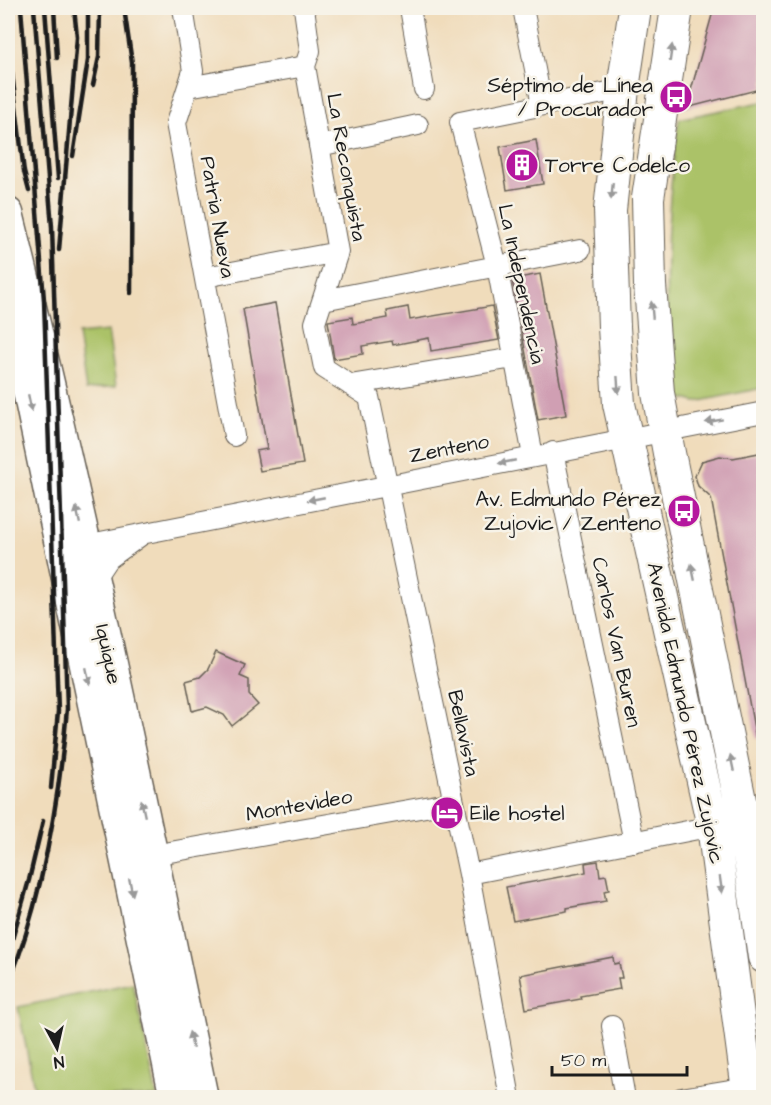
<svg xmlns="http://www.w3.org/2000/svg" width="771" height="1105" font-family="'Architects Daughter',sans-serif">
<rect width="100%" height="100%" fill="#f7f3e8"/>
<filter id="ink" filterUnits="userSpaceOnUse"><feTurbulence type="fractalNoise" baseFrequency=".0167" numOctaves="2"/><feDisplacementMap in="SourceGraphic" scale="12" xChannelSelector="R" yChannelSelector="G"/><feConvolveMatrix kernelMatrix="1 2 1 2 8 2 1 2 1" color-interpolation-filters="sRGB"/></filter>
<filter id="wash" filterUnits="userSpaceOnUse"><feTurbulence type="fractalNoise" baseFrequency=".008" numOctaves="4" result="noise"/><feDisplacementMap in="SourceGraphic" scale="24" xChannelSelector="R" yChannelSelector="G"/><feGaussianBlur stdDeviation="1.35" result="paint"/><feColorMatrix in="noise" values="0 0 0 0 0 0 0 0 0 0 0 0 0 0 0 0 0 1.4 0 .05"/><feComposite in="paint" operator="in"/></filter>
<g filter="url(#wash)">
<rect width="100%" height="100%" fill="#f0dcbb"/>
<!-- green -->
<path fill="#abc268" stroke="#646f42" stroke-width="1.5" d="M761,102l3,2 -1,284 -67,14 -15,-4c-15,-22 -14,-54 -14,-81 -2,-66 2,-132 12,-198z
M108,331l8,55 -30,4 -8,-56z
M133,983l24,114h-121l-18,-90z"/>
<g id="blocks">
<!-- building -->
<path fill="#d09fb3" d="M714,8h50v80l-78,20z
M536,140l7,44 -36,6 -7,-43z
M540,274l26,141 -28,5 -26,-141z
M275,303l28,161 -43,7 -4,-20 11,-2 -24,-140z
M492,306l7,34 -68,11 -2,-13 -36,7 -1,-4 -30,5 1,8 -29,5 -6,-38 24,-4 1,7 35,-6 -1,-7 21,-4 2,13z
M764,452v286l-8,1 -45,-241 -13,-12 -3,-10 7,-15 18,-5 13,2z
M216,652l29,13 -5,11 9,4v15l9,10 -26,21 -8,-11 -17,-8 -15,4 -6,-30 14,-4 8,-8z
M598,861l2,15 6,-1 3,15 -5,1 2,10 -39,7v3l-54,10 -7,-34 80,-15 -1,-9z
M613,957l1,7 5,-1 3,15h-4l2,11 -40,7 1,3 -55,10 -6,-34z"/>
</g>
</g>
<g filter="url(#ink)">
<use href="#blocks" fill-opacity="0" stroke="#665f54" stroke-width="1.5"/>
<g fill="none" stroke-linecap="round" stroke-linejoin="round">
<!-- minor casing -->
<g stroke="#665f54" stroke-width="22">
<path id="minor" d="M183,8l10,63 -17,52 58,313
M304,8l6,43 -5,15 33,186 -23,71 9,45 45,29 100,477 41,224
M410,8l14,81
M523,8l19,97
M188,87l117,-21
M319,146l99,-21
M205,277l133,-25
M323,300l257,-50
M350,385l164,-27
M553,452l81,390
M533,456l-36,-190 -37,-144 163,-33
M85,545l679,-133
M93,581l14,-21 33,-24
M153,855l301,-53
M469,874l244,-48
M612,1026l13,72
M681,1098l67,-11 16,-11"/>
</g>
<!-- primary casing -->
<g stroke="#665f54" stroke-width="33">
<path id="primary" d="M8,213c73,293 134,589 195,885
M8,305l21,91 146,702"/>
</g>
<!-- trunk casing -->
<g stroke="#665f54" stroke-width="34">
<path id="trunk" d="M635,8l-12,81 -13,121 4,117 5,77 94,422 36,272
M677,8l-29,190 2,87 8,108 11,60 75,367 20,137"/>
</g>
<!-- minor -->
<use href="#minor" stroke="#fff" stroke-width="20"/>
<!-- primary -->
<use href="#primary" stroke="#fff" stroke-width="30"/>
<!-- trunk -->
<use href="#trunk" stroke="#fff" stroke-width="32"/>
<!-- rail -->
<path stroke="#1c1c1c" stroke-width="4.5" d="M21,8l23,292 14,411 -7,77
M45,8l13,170
M54,8l3,50
M124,8l8,55 -1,230
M8,40l16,132 5,19
M93,85l6,-28 1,-49
M73,156l15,-96v-52
M59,250l18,-213 -3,-29
M8,954l21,-74 14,-59
M8,985c35,-88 51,-182 59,-276l-15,-482 -18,-219"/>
</g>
<!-- one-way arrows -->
<defs><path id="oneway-solid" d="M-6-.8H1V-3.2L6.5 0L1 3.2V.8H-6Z" transform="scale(1.5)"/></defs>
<g fill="#999">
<use href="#oneway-solid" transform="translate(671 53) rotate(-82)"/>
<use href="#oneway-solid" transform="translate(612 191) rotate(96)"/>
<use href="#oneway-solid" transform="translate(652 310) rotate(-95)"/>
<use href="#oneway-solid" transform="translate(618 385) rotate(86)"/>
<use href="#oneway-solid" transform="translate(30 403) rotate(78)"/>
<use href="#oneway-solid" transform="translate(714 421) rotate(170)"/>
<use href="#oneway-solid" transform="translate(507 462) rotate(169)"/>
<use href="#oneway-solid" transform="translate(316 499) rotate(169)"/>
<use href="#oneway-solid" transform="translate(78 515) rotate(-102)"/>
<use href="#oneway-solid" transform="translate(693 572) rotate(-102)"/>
<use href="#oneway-solid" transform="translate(88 676) rotate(78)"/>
<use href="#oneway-solid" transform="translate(732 763) rotate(-102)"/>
<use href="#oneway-solid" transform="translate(143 808) rotate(-102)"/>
<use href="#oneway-solid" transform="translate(721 885) rotate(82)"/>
<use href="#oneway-solid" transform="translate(131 887) rotate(78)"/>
<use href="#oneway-solid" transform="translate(191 1040) rotate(-102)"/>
</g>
</g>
<!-- icons -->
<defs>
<g id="bus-disc" transform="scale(1.725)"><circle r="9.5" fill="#b5179e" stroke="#f7f3e8"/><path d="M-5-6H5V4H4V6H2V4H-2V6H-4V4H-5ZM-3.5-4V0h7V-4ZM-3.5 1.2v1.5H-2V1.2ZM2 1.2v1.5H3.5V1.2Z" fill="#fff"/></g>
<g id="building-disc" transform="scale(1.725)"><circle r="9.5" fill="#b5179e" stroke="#f7f3e8"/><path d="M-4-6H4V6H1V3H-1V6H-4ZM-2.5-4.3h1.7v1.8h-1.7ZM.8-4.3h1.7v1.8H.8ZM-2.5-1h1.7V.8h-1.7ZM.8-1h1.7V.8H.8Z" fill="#fff"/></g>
<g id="hotel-disc" transform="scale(1.725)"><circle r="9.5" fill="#b5179e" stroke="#f7f3e8"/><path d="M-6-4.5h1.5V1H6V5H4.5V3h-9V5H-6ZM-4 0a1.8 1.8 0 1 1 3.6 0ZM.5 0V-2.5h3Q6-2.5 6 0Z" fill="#fff"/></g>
</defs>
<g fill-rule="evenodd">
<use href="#bus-disc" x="676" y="97"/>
<use href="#building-disc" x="522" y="165"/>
<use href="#bus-disc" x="684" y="511"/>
<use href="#hotel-disc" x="447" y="813"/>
</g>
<g text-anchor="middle" stroke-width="5" stroke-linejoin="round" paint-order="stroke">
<!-- poi labels -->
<g font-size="21" fill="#1c1c1c" stroke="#f7f3e8" text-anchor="end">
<text x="653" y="92">Séptimo de Línea<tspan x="653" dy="24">/ Procurador</tspan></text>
<text x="545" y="172" text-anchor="start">Torre Codelco</text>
<text x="661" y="506">Av. Edmundo Pérez<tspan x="661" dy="24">Zujovic / Zenteno</tspan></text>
<text x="470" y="820" text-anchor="start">Eile hostel</text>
</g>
<!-- street labels -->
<g font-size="21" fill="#1c1c1c" stroke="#f7f3e8">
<text transform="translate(347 167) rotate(80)" y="7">La Reconquista</text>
<text transform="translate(218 217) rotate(80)" y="7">Patria Nueva</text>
<text transform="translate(522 284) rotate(78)" y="7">La Independencia</text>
<text transform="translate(449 448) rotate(-11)" y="7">Zenteno</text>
<text transform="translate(617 642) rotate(78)" y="7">Carlos Van Buren</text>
<text transform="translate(109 654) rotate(78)" y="7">Iquique</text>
<text transform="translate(686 713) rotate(78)" y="7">Avenida Edmundo Pérez Zujovic</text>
<text transform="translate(464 733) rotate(78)" y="7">Bellavista</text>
<text transform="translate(299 805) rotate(-10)" y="7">Montevideo</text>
</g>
</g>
<!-- margin -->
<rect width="771" height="1105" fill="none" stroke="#f7f3e8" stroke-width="30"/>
<!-- north arrow -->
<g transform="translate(57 1048) rotate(172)" stroke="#f7f3e8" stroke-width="4.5" paint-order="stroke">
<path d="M0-4.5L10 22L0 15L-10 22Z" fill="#1c1c1c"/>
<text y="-9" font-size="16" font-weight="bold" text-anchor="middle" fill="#1c1c1c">N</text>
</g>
<!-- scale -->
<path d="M552 1066v9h135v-9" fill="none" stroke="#1c1c1c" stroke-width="3"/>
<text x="561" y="1066" font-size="18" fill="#1c1c1c" stroke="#f7f3e8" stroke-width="4.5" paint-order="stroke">50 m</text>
</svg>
